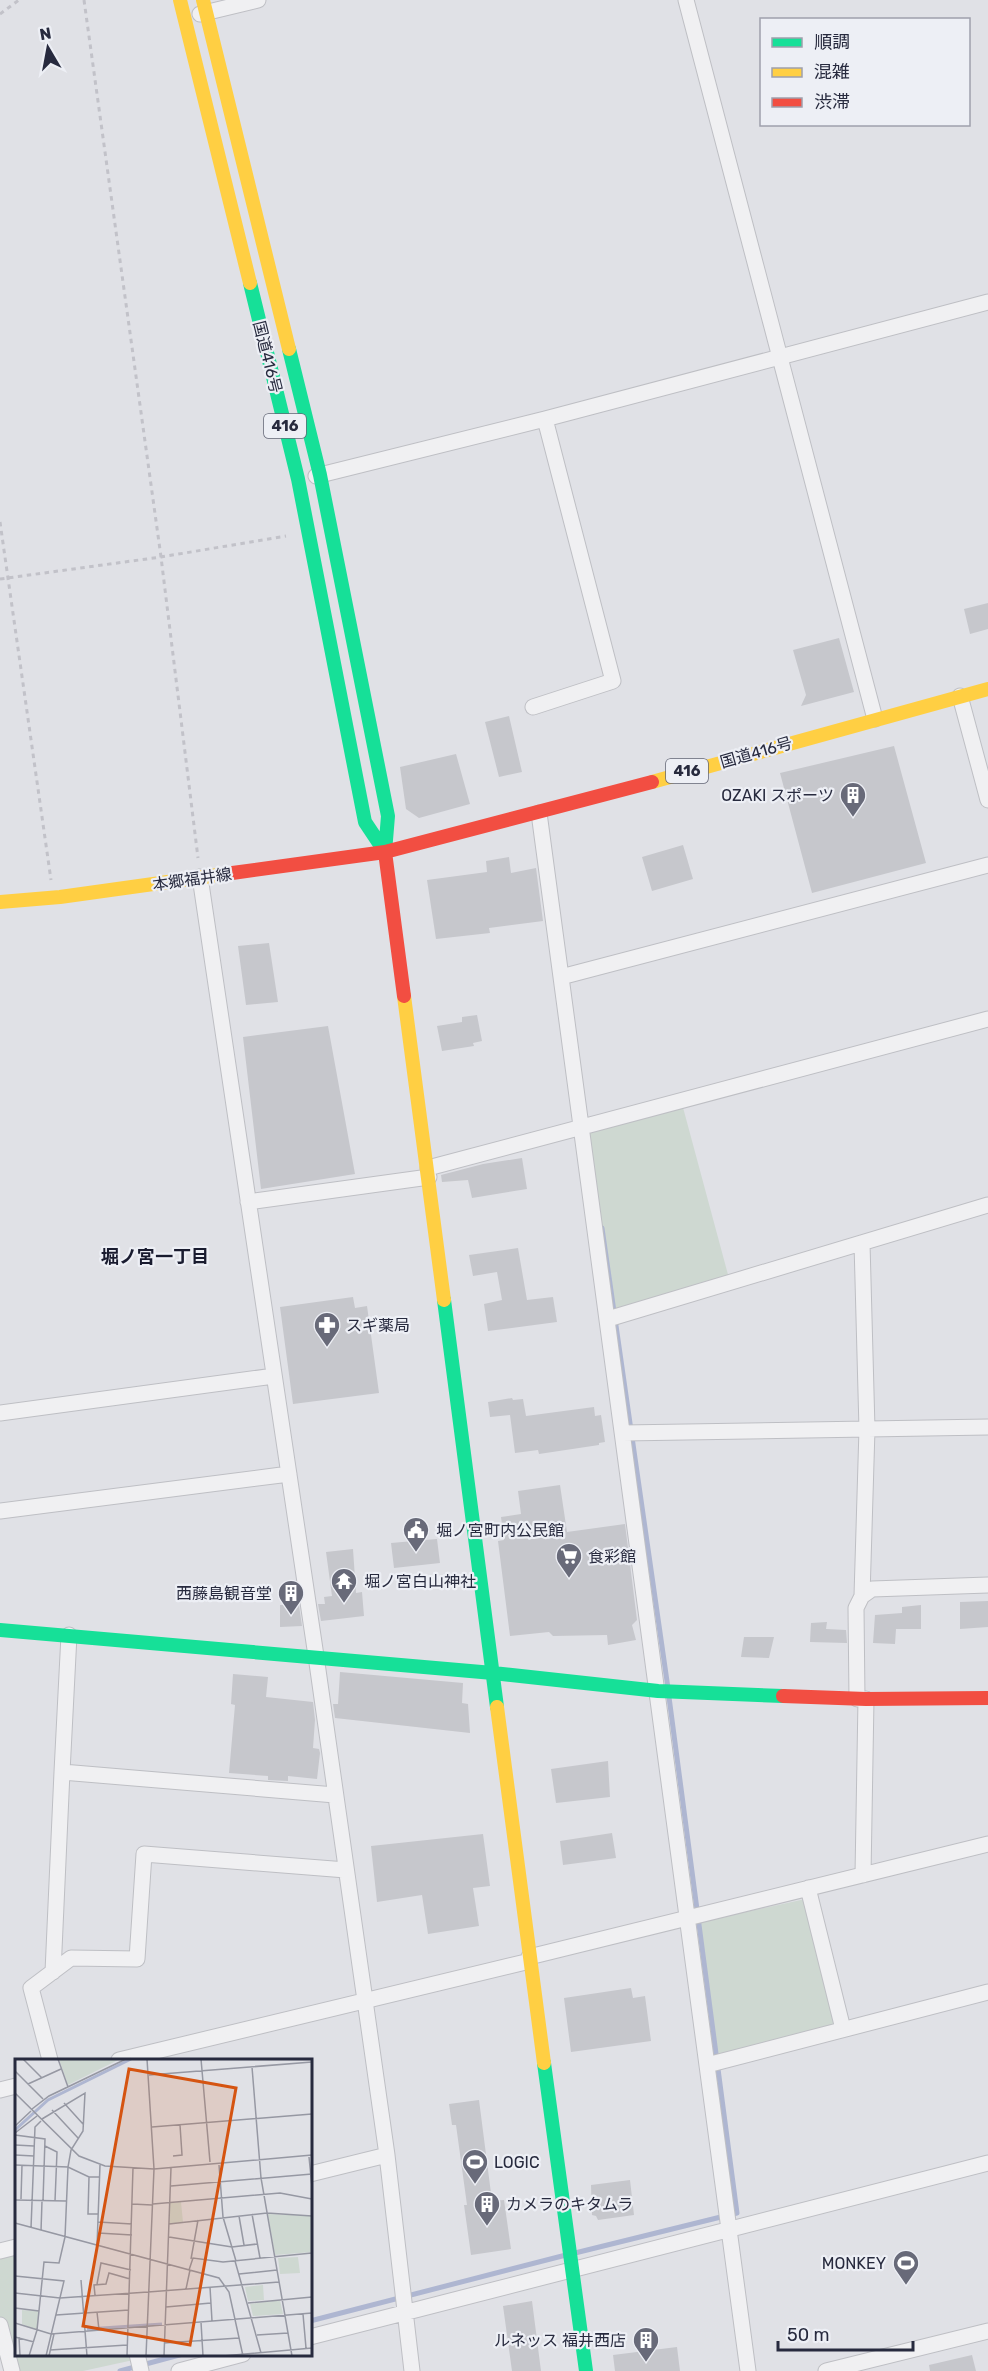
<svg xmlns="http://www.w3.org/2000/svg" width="988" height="2371" font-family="Rubik,'Noto Sans JP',sans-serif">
<rect width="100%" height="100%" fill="#e0e1e6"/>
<!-- green -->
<path fill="#ced8d1" d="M681,1100l49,182 -122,37 -27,-192z
M810,1898l33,131 -126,28 -18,-135z
M16,2247v107h121l1,5 -55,12h-71l-12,-46v-74z"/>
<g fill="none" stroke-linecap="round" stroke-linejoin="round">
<!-- stream -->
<path stroke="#aeb6d1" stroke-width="5" d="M602,1228l66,460
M575,2253l162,-40 -68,-516
M310,2321l256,-66
M120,2371l63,-17"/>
</g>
<!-- building -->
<path fill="#c6c7cc" d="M988,603v26l-18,5 -6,-25z
M839,638l15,54 -53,14 5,-11 -13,-45z
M509,716l13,56 -23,5 -14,-55z
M894,746l32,117 -114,30 -32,-120z
M456,754l14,50 -51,14 -13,-9 -6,-42z
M683,845l10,34 -41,12 -10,-34z
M509,857l2,16 25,-5 7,53 -54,7 1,5 -54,6 -9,-59 60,-8 -1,-11z
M269,943l9,59 -32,3 -8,-59z
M477,1015l5,26 -9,2 1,3 -32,5 -5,-25 25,-4v-5z
M328,1026l27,148 -94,15 -18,-152z
M522,1158l5,31 -55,9 -4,-18 -26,2 -1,-7 42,-11z
M518,1248l9,52 26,-3 4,25 -69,9 -4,-27 18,-4 -5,-28 -24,4 -4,-21z
M353,1297l2,11 12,-2 12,87 -86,11 -13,-97z
M512,1398l1,2 10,-1 3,17 68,-9 1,9 6,-1 4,27 -6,1v2l-60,9 -1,-4 -23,3 -5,-38 -20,2 -2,-15z
M560,1485l7,47 58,-8 12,96 -5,5 4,15 -28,5 -1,-10 -54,1 -4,-4 -39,4 -12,-95 6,-1 -3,-23 20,-3 -3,-23z
M437,1539l3,24 -46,5 -3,-25z
M353,1549l3,44 6,-1 2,24 -43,5 -3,-17h7l-1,-7 8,-1 -6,-44z
M988,1601v26l-28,2v-27z
M280,1605h19l3,21 -22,1z
M921,1605v24h-25l-1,15 -22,-1 2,-28 27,-2v-6z
M827,1622l-1,7 20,1 1,13 -37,-1 1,-19z
M744,1637h30l-5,21 -28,-1z
M340,1672l123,11 -1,20 6,1 2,29 -135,-15 -2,-14h5z
M233,1674l35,3 -2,20 47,5 2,18 -2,28 6,1 1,4 -3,26 -29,-3v5l-20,-1v-4l-39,-3 6,-68 -4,-1z
M608,1761l2,36 -54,6 -5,-34z
M612,1833l4,25 -53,7 -3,-24z
M483,1834l7,52 -17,2 6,38 -51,8 -6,-39 -45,7 -6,-56z
M631,1988l2,10 12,-2 6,45 -80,11 -7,-54z
M479,2100l13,101 12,-1 7,49 -40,6 -7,-50h3l-11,-80h-4l-3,-21z
M630,2180l4,35 -36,5 -2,-4 -4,-1 -1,-30z
M532,2301l9,70h-29l-9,-65z
M677,2347l3,24h-65l-2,-16z
M972,2355l4,16h-46l-1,-6z"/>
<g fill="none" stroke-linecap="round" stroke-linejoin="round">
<!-- street casing -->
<g stroke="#bebfc4" stroke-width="17">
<path id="street" d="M686,0l189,719
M200,14l58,-14
M316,476l229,-57 443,-117
M960,696l28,104
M533,707l80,-26 -68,-262
M539,813l209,1558
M200,877l116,779 71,499 25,216
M561,977l427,-112
M428,1168l560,-149
M248,1202l181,-25
M862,1243l5,186 -5,167
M608,1319l380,-114
M0,1413l274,-37
M623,1433l365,-6
M0,1511l289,-37
M857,1699l-1,-91 6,-12 10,-7 116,-4
M62,1772l7,-137
M863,1875l3,-176
M808,1888l35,141
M529,1957l459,-113
M53,1972l9,-200 273,23
M50,2060l-19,-72 40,-30 66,1 7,-105 202,16
M119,2060l411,-99
M707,2065l281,-73
M0,2090l16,-4
M310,2174l77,-19
M0,2251l16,-4
M0,2325l12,46
M310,2337l678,-174
M137,2354l4,17
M179,2371l64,-17
M826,2371l162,-40"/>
</g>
<!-- path -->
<path stroke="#c2c2c9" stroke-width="3" stroke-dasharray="4.5 4.5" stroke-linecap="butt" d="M84,0l77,557 37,301
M0,14l19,-14
M0,522l51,358
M0,579l161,-22 125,-21"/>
<!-- street -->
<use href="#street" stroke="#f0f0f2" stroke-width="15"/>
<!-- fast -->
<path stroke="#16e098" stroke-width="14" d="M250,283l48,196 67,343 20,30
M289,349l31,126 68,341 -3,36
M444,1300l53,407
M0,1630l493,43 165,18 125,5
M544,2063l42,308"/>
<!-- slow -->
<path stroke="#ffcf43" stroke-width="14" d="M180,0l70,283
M203,0l86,349
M652,782l336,-93
M0,902l60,-5 165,-23
M404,996l40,304
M497,1707l47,356"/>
<!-- jam -->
<path stroke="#f24e42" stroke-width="14" d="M385,852l267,-70
M225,874l160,-22 19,144
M783,1696l83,3 122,-1"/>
</g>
<!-- icons -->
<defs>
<g id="building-pin" transform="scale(1.35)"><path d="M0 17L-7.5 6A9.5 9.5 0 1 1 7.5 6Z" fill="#686a79" stroke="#edeff5"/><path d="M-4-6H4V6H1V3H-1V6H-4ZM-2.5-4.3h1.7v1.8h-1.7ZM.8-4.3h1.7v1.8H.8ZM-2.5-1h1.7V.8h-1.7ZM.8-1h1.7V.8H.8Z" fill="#fff"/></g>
<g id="pharmacy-pin" transform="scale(1.35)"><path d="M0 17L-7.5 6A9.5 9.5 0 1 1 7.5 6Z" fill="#686a79" stroke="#edeff5"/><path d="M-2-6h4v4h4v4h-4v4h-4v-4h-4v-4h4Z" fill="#fff"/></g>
<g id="civic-pin" transform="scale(1.35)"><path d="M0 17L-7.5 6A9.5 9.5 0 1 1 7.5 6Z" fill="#686a79" stroke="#edeff5"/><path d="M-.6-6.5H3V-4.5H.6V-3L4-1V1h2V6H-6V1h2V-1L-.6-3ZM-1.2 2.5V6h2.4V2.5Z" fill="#fff"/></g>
<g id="supermarket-pin" transform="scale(1.35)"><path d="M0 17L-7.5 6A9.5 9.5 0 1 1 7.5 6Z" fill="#686a79" stroke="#edeff5"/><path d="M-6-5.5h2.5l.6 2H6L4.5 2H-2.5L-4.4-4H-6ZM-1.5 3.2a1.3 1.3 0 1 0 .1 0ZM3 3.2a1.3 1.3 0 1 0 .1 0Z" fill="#fff"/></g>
<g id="temple-pin" transform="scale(1.35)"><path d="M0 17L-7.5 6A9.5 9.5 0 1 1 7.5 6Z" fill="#686a79" stroke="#edeff5"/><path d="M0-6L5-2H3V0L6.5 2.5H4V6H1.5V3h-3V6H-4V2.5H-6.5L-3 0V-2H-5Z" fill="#fff"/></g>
<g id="stadium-pin" transform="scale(1.35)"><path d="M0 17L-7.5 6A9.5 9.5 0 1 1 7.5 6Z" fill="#686a79" stroke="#edeff5"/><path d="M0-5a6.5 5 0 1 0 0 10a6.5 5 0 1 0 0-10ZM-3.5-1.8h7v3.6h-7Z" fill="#fff"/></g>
</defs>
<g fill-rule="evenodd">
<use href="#building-pin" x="853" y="795"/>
<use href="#pharmacy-pin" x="327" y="1325"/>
<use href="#civic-pin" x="416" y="1530"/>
<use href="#supermarket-pin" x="569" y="1556"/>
<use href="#temple-pin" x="344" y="1581"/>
<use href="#building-pin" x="291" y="1593"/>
<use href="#stadium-pin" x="475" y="2162"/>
<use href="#building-pin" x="487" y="2204"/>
<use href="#stadium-pin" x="906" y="2263"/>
<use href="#building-pin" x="646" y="2340"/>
</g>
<g text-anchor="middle" stroke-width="4.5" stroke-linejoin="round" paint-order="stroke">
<!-- shield labels -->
<g fill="#edeff5" stroke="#626575" stroke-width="1.5">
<rect x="264" y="414" width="42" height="24" rx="4.5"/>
<rect x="666" y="759" width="42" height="24" rx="4.5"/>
</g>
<g font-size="15" font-weight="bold" fill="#272a3e">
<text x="285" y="431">416</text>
<text x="687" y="776">416</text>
</g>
<!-- street labels -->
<g font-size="16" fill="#272a3e" stroke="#edeff5">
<text transform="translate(268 357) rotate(76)" y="6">国道416号</text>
<text transform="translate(756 752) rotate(-16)" y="6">国道416号</text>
<text transform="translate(192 879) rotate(-8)" y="6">本郷福井線</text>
</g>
<!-- poi labels -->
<g font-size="16" fill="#272a3e" stroke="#edeff5" text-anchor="start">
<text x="834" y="801" text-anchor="end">OZAKI スポーツ</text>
<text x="346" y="1331">スギ薬局</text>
<text x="436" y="1536">堀ノ宮町内公民館</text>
<text x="588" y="1562">食彩館</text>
<text x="364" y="1587">堀ノ宮白山神社</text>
<text x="272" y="1599" text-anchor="end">西藤島観音堂</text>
<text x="494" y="2168">LOGIC</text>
<text x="506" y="2210">カメラのキタムラ</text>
<text x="886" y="2269" text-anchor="end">MONKEY</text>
<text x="626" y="2346" text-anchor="end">ルネッス 福井西店</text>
</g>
<!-- neighbourhood labels -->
<g font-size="18" font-weight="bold" fill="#191b2f" stroke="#edeff5">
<text x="155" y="1263">堀ノ宮一丁目</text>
</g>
</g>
<!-- overview -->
<g transform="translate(15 2059)">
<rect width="297" height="297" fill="#e0e1e6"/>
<path d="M44,0h61l-52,26zM166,143l2,20 -14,2 1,-21zM253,155l44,2v36l-37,3zM283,198l2,16 -20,1 -2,-16zM248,226l1,15 -16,1 -3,-14zM265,241l3,14 -30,2 -3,-12zM7,251l17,1 -2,19 -15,-6z" fill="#ced8d1"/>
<path fill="none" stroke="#aeb6d1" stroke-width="3" d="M0,71l33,-30 83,-41M72,270l75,-5"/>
<path fill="none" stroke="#9698a3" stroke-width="1.5" d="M8,0l19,19M43,0l10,28M132,0l7,110M186,0l9,103M237,8l9,111 31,178M0,12l28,28M134,16l163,-13M13,25l33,-15M0,34l64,63 26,10 49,3M49,44l19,21M17,50l17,-13 77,-37M37,51l26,28M27,60l43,-26 -2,38 -12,19 -3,17 -3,70M0,67l16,-15M137,68l160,-13M0,74l22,-17M0,76l30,4 -2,62M0,86l19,1M30,87l12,6 -2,49M0,96l19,1M158,97l9,-1 -2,-30M294,98l3,30M0,106l53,2 21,10h11M204,106l4,52 13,44M139,110l158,-14M74,118l-1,37h10M156,127l141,-12M6,140l1,-34M0,141l51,1M117,145l20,1M138,145l127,-11 32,6M237,155l8,44M224,157l5,29M83,163l34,2M0,164l204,55 10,14 14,64M154,165l98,-11 45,3M16,169l4,-101 6,-6M26,172l1,-30M83,174l34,2M154,178l63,10 25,-3M82,187l3,-81M176,200l7,-39M220,202l26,92M174,211l4,-12 30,4 89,-9M224,215l38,-4M0,217l49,5 -18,75M66,221l6,76M82,225l4,-21 30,7M195,228l2,34M171,230l4,-19M133,233l131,-10M0,234l45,5 88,-6M80,236l-1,-10 12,-1 3,-11 21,6M233,244l64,-6M151,248l45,-4M0,249l24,3M82,253l2,18M288,255l3,34M41,256l73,-5M186,263l2,34M0,264l36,11 261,-21M242,276l31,-2M0,278l19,5M4,278l1,19M149,284l75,-5M35,291l77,-5M14,297l8,-26 7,-68 15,1 6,-26M34,297l5,-22M112,297l6,-188M131,297l8,-187M149,297l7,-188M208,297l89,-8"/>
<path fill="#d55411" fill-opacity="0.15" stroke="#d55411" stroke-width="3" d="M114,10l107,19 -46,257 -107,-19z"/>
<rect width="297" height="297" fill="none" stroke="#272a3e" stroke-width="3"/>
</g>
<!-- legend -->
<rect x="760" y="18" width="210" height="108" fill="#edeff5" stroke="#9ea0ac" stroke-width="1.5"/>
<rect x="772" y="38" width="30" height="9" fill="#16e098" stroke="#9ea0ac" stroke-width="1.5"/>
<text x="814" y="48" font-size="18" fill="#272a3e">順調</text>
<rect x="772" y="68" width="30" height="9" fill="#ffcf43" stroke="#9ea0ac" stroke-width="1.5"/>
<text x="814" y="78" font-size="18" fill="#272a3e">混雑</text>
<rect x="772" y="98" width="30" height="9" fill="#f24e42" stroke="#9ea0ac" stroke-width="1.5"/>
<text x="814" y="108" font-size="18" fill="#272a3e">渋滞</text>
<!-- north arrow -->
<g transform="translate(48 48) rotate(350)" stroke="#edeff5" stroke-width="4.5" paint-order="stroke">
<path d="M0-4.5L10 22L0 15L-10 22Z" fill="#272a3e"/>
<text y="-9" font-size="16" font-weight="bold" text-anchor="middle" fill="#272a3e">N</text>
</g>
<!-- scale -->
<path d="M778 2341v9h135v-9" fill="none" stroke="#272a3e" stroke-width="3"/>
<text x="787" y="2341" font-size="18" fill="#272a3e" stroke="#edeff5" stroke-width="4.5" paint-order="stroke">50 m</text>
</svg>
